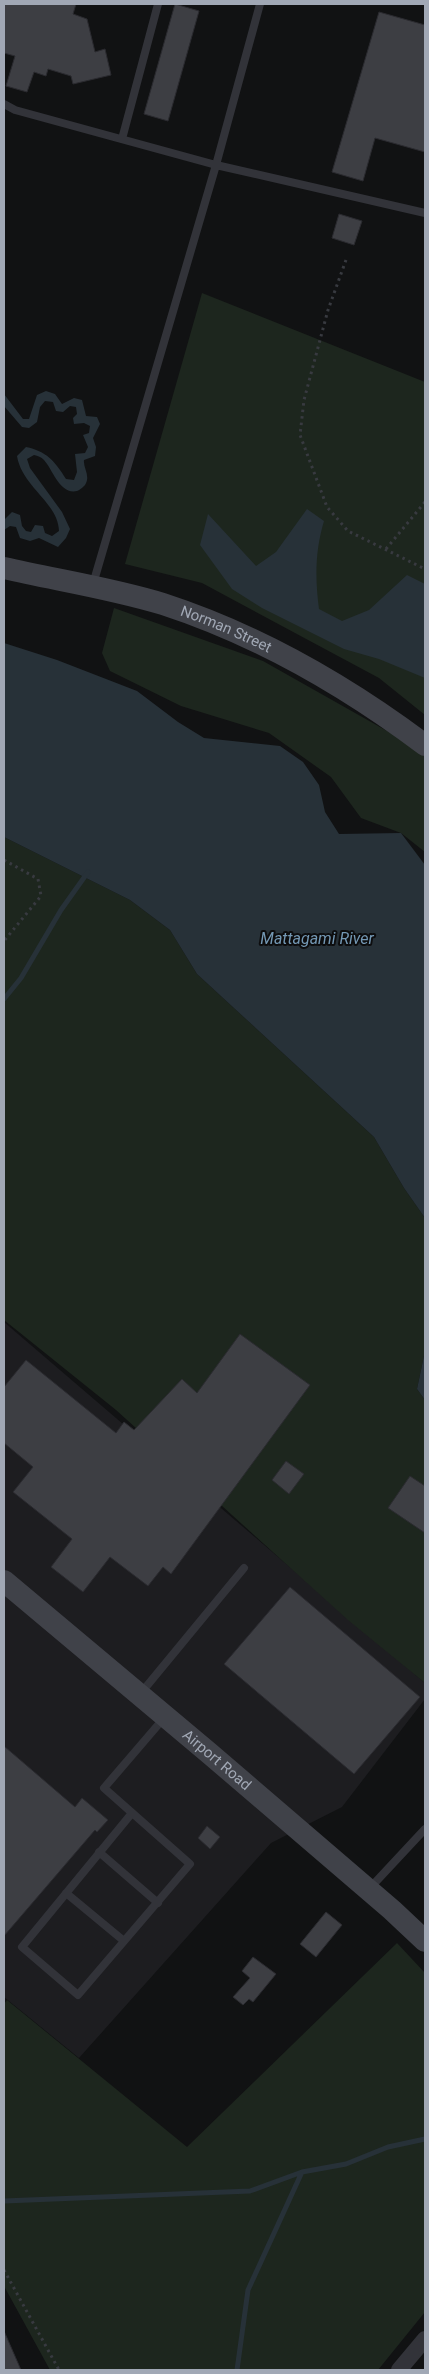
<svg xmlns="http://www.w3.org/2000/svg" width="429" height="2374" font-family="Roboto,sans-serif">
<rect width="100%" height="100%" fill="#111213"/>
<!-- built -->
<path fill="#1d1d20" d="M4,1322l421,361v16l-83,108 -71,36 -192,215 -75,-61z"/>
<!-- green -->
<path fill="#1d261e" d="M202,293l223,89v333l-46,-37 -177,-95 -77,-19z
M114,608l149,53 147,83 15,12v96l-24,-19 -40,-15 -30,-41 -62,-44 -88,-27 -71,-35 -8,-18z
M4,837l126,63 40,30 27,44 177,163 30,51 21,30v133l-8,38 8,11v283l-77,-63 -232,-210 -112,-90z
M397,1943l28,30v339l-47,58h-328l-46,-84v-282l3,-4 180,147z"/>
<!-- water -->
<path fill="#273138" d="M46,391l9,3 7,10 12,-6 8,2 4,16 11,1 3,7 -7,14 3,9 -1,9 -11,4c-1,8 6,15 2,23 -1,3 -6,7 -9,8 -17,4 -24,-21 -33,-31 -3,-3 -6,-4 -10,-5l-7,4 3,9 32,44 8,17 -4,9 -8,9 -19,-9 -9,3 -10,-3 -4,-11 -6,-1 -6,4v-10l8,-8 8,3 2,11 4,5 5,1 4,-7 8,1 2,7 7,3 7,-5c-1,-29 -37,-44 -42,-75l9,-9c20,4 29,14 40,32l8,1 3,-8 -2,-18 10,-1 3,-6 -5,-12 6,-2 1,-7 -6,-3 -10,1 -1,-6 4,-4 -1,-7 -6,-1 -7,6 -7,-1 -3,-9 -8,-1 -5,6 -3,15 -8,6 -7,-1 -18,-21v-12l19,25h6l8,-24z
M307,509l17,12c-9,30 -9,58 -5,88l23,12 27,-11 38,-35 18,9v94l-46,-19 -35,-10 -82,-41 -30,-19 -32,-44 8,-31 48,52 20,-14z
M4,643l53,17 80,31 41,31 26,16 76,8 23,16 16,23 6,27 14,22 62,-1 24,32v353l-21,-30 -30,-51 -177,-163 -27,-44 -40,-30 -126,-63z
M425,1351v49l-8,-11z"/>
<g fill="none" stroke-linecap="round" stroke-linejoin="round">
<!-- stream -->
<path stroke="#273138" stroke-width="5" d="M4,999l17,-21 40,-68 27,-38
M4,2201l246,-10 52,-19 44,-8 42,-17 37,-8
M237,2370l11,-80 54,-118"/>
</g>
<!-- building -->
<path fill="#3d3e43" stroke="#2b2b30" d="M4,4h72l-3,10 14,5 8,33 10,-3 6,26 -38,9 -2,-8 -23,-7 -2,7 -12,-4 -7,20 -21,-6 9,-30 -11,-3z
M175,4l24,7 -31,110 -24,-7z
M379,12l46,13v127l-50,-14 -12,43 -31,-9z
M339,214l23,7 -8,24 -22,-7z
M240,1334l70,51 -139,189 -8,-7 -15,19 -38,-29 -27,35 -32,-25 21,-28 -59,-47 20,-25 -29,-24v-56l22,-27 90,73 8,-11 10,8 48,-51 15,14z
M286,1461l18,13 -15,20 -17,-14z
M410,1476l15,10v47l-37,-25z
M290,1587l130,110 -66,77 -130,-110z
M4,1746l71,61 7,-9 26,22 -11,12 -2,-2 -91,106z
M207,1826l13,11 -10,12 -12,-11z
M326,1912l16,13 -26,32 -16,-13z
M253,1957l23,17 -23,28 -4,-3 -6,6 -10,-8 17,-19 -8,-7z
M4,2331l17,39h-17z"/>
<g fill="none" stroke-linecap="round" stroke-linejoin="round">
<!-- path -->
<path stroke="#383a40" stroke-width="3" stroke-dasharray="2.5 4" stroke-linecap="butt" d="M346,260l-18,50 -24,90 -4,35 27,72 21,24 77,38
M386,549l39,-47
M4,860l34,19 3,17 -37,45
M4,2270l55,100"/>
<!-- lane -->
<path stroke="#323339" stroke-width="8" d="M260,4l-44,161 209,48
M4,104l11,6 201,55 -123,419
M122,139l36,-135
M141,1693l103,-125
M132,1813l-110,134 56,48 112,-131 -86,-76 60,-70
M99,1852l59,51
M370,1888l55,-59
M66,1893l58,48"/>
<!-- street -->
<path stroke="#323339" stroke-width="16" d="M399,2370l26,-31"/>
<!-- secondary -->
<g stroke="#404249" stroke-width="22">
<path id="s1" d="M4,568c52,12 107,20 159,36 95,31 182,81 262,141"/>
<path id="s2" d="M4,1581l205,172 183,157 33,31"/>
</g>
</g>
<g text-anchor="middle" stroke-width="4" stroke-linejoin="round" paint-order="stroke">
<!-- street labels -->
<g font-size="15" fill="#a1a8b5" stroke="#0d0d0e">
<text dy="5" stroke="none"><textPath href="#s1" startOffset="231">Norman Street</textPath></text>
<text dy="5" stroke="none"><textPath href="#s2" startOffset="278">Airport Road</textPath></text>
</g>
<!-- water labels -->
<g font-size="16" font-style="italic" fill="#7498b4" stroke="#0d0d0e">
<text x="317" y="944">Mattagami River</text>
</g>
</g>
<!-- border -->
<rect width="429" height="2374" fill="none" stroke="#a1a8b5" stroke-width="10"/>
</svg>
